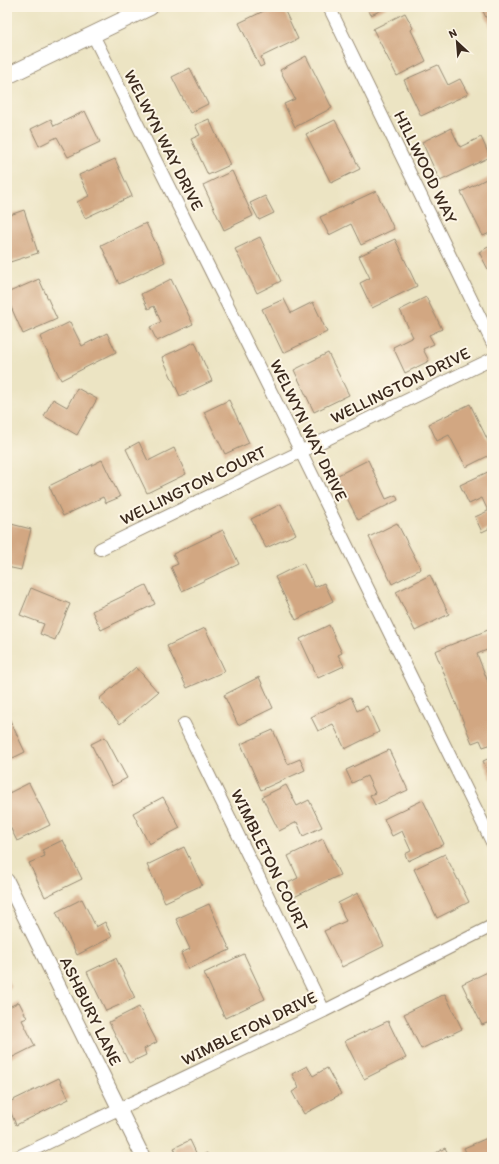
<svg xmlns="http://www.w3.org/2000/svg" width="499" height="1164" font-family="Itim,sans-serif">
<rect width="100%" height="100%" fill="#fcf5e5"/>
<filter id="ink" filterUnits="userSpaceOnUse"><feTurbulence type="fractalNoise" baseFrequency=".025" numOctaves="2"/><feDisplacementMap in="SourceGraphic" scale="8" xChannelSelector="R" yChannelSelector="G"/><feConvolveMatrix kernelMatrix="1 2 1 2 8 2 1 2 1" color-interpolation-filters="sRGB"/></filter>
<filter id="wash" filterUnits="userSpaceOnUse"><feTurbulence type="fractalNoise" baseFrequency=".012" numOctaves="4" result="noise"/><feDisplacementMap in="SourceGraphic" scale="16" xChannelSelector="R" yChannelSelector="G"/><feGaussianBlur stdDeviation="0.9" result="paint"/><feColorMatrix in="noise" values="0 0 0 0 0 0 0 0 0 0 0 0 0 0 0 0 0 1.4 0 .05"/><feComposite in="paint" operator="in"/></filter>
<g filter="url(#wash)">
<rect width="100%" height="100%" fill="#ece4c3"/>
<g id="blocks">
<!-- building -->
<path fill="#d2a782" d="M272,7h11l15,32 -37,18 3,8 -4,2 -21,-44z
M367,7h21l-17,8z
M481,7h11v23z
M405,13l8,15 -2,2 15,31 -29,15 -24,-47z
M306,56l26,52 -37,19 -11,-23 11,-5 -15,-29z
M438,65l10,20 12,-6 8,15 -47,22 -17,-36z
M190,68l18,36 -18,9 -18,-36z
M85,111l15,31 -32,15 -11,-20 -18,9 -8,-17 20,-10 3,7z
M209,119l21,46 -22,10 -17,-36 9,-4 -5,-10z
M335,120l25,49 -29,14 -25,-49z
M451,128l9,19 21,-10 9,20 -50,24 -18,-39z
M115,159l17,37 -47,22 -8,-16 12,-6 -10,-21z
M232,171l21,45 -29,14 -21,-45z
M490,177l2,4v51l-9,4 -22,-44z
M376,191l18,38 -33,16 -10,-21 -22,11 -9,-18z
M265,196l9,17 -15,7 -9,-17z
M24,210l14,43 -31,10v-47z
M146,223l19,39 -46,22 -18,-39z
M260,237l21,44 -24,12 -22,-44z
M395,239l22,47 -45,22 -12,-25 10,-5 -11,-22z
M492,245v32l-13,-25z
M39,279l18,40 -34,15 -16,-36v-5z
M171,279l22,45 -36,17 -7,-14 11,-5 -7,-16 -6,3 -7,-15z
M426,297l16,32 -13,6 5,9 -11,5 6,12 -24,12 -12,-26 20,-10 -13,-27z
M284,299l7,14 22,-11 14,30 -44,21 -21,-44z
M70,322l12,24 25,-13 9,19 -55,28 -21,-43z
M195,342l17,39 -32,15 -18,-39z
M328,353l21,42 -35,17 -20,-42z
M77,388l20,11 -20,36 -33,-19 9,-17 14,8z
M229,400l20,43 -24,11 -21,-42z
M470,404l22,45v5l-26,13 -17,-32 -12,6 -8,-17z
M139,442l9,19 26,-13 12,26 -39,19 -21,-44z
M102,460l18,37 -14,6 -3,-6 -40,19 -14,-30z
M368,460l18,39 10,-4 2,5 -40,20 -22,-44z
M492,470v57l-10,5 -7,-15 13,-6 -6,-13 -13,6 -9,-19z
M281,504l15,30 -30,14 -15,-29z
M7,523l24,6 -10,41 -14,-3z
M397,523l24,46 -29,15 -23,-47z
M223,530l16,34 -57,27 -11,-24 7,-3 -5,-10z
M303,563l12,24 9,-4 9,18 -37,19 -21,-43z
M430,575l19,39 -34,17 -19,-39z
M146,585l9,19 -54,26 -9,-19z
M31,588l39,16 -15,36 -15,-6 4,-10 -24,-9z
M329,625l13,28 -4,2 6,11 -26,12 -18,-39z
M205,628l20,43 -38,17 -20,-42z
M488,630l4,11v7l-15,6 15,38v52l-9,3 -3,-7 -8,3 -37,-92z
M136,667l22,25 -38,32 -21,-25z
M259,677l14,31 -35,17 -14,-30z
M351,697l6,14 10,-5 12,26 -34,17 -12,-25 -15,7 -7,-14z
M7,714l18,38 -18,9z
M273,730l15,34 12,-5 5,11 -44,20 -20,-46z
M105,737l22,41 -15,8 -21,-42z
M389,750l19,40 -33,15 -5,-10 5,-2 -8,-17 -15,7 -6,-13z
M492,757v24l-9,-20z
M29,783l21,42 -33,16 -10,-20v-27z
M286,785l11,21 12,-6 13,27 -19,9 -6,-14 -18,9 -17,-34z
M163,797l17,31 -31,16 -16,-31z
M423,800l21,44 -36,17 -3,-7 6,-3 -9,-20 -10,5 -8,-17z
M323,839l17,36 -46,22 -6,-14 10,-5 -10,-22z
M63,840l19,39 -37,18 -16,-34 16,-7 -3,-6z
M184,847l18,38 -37,17 -18,-37z
M445,854l24,48 -32,16 -23,-49z
M358,893l26,53 -42,21 -18,-36 22,-10 -8,-18z
M82,899l14,28 9,-5 7,15 -35,18 -21,-43z
M209,904l21,46 -42,19 -7,-16 9,-4 -14,-30z
M244,954l21,45 -40,19 -21,-45z
M116,958l19,40 -29,13 -19,-39z
M492,970v51l-10,4 -20,-41z
M7,979l4,8 -4,3z
M445,994l17,35 -41,20 -17,-35z
M19,1002l8,16 -5,2 13,26 -28,14v-52z
M139,1007l18,35 -13,7 2,6 -17,8 -20,-41z
M388,1021l18,37 -42,21 -19,-38z
M307,1066l6,10 14,-8 14,26 -37,20 -12,-22 7,-4 -7,-14z
M59,1078l10,21 -53,26 -9,-22z
M492,1136v21h-24l-4,-9z
M190,1140l8,17 9,-4 2,4h-31l-4,-9z
M445,1148l5,9h-20v-1z"/>
</g>
</g>
<g filter="url(#ink)">
<use href="#blocks" fill-opacity="0" stroke="#948770" stroke-width="1"/>
<g fill="none" stroke-linecap="round" stroke-linejoin="round">
<!-- minor casing -->
<g stroke="#948770" stroke-width="14">
<path id="minor" d="M329,7l163,335
M93,35l208,417 191,390
M100,549l392,-190
M184,724l140,287
M18,1157l306,-146 168,-85"/>
</g>
<!-- tertiary casing -->
<g stroke="#948770" stroke-width="16">
<path id="tertiary" d="M7,881l136,276"/>
</g>
<!-- secondary casing -->
<g stroke="#948770" stroke-width="18">
<path id="secondary" d="M7,76l143,-69"/>
</g>
<!-- minor -->
<use href="#minor" stroke="#fff" stroke-width="12"/>
<!-- tertiary -->
<use href="#tertiary" stroke="#fff" stroke-width="14"/>
<!-- secondary -->
<use href="#secondary" stroke="#fff" stroke-width="16"/>
</g>
</g>
<g text-anchor="middle" stroke-width="4" stroke-linejoin="round" paint-order="stroke">
<!-- street labels -->
<g font-size="17" fill="#3b2a1e" stroke="#fcf5e5">
<text transform="translate(164 140) rotate(63)" y="6">WELWYN WAY DRIVE</text>
<text transform="translate(426 167) rotate(64)" y="6">HILLWOOD WAY</text>
<text transform="translate(400 385) rotate(-26)" y="6">WELLINGTON DRIVE</text>
<text transform="translate(309 430) rotate(64)" y="6">WELWYN WAY DRIVE</text>
<text transform="translate(193 485) rotate(-26)" y="6">WELLINGTON COURT</text>
<text transform="translate(270 860) rotate(64)" y="6">WIMBLETON COURT</text>
<text transform="translate(91 1011) rotate(64)" y="6">ASHBURY LANE</text>
<text transform="translate(249 1028) rotate(-26)" y="6">WIMBLETON DRIVE</text>
</g>
</g>
<!-- margin -->
<rect width="499" height="1164" fill="none" stroke="#fcf5e5" stroke-width="24"/>
<!-- north arrow -->
<g transform="translate(457 42) rotate(334)" stroke="#fcf5e5" stroke-width="3" paint-order="stroke">
<path d="M0-3L7 15L0 10L-7 15Z" fill="#3b2a1e"/>
<text y="-6" font-size="11" font-weight="bold" text-anchor="middle" fill="#3b2a1e">N</text>
</g>
</svg>
